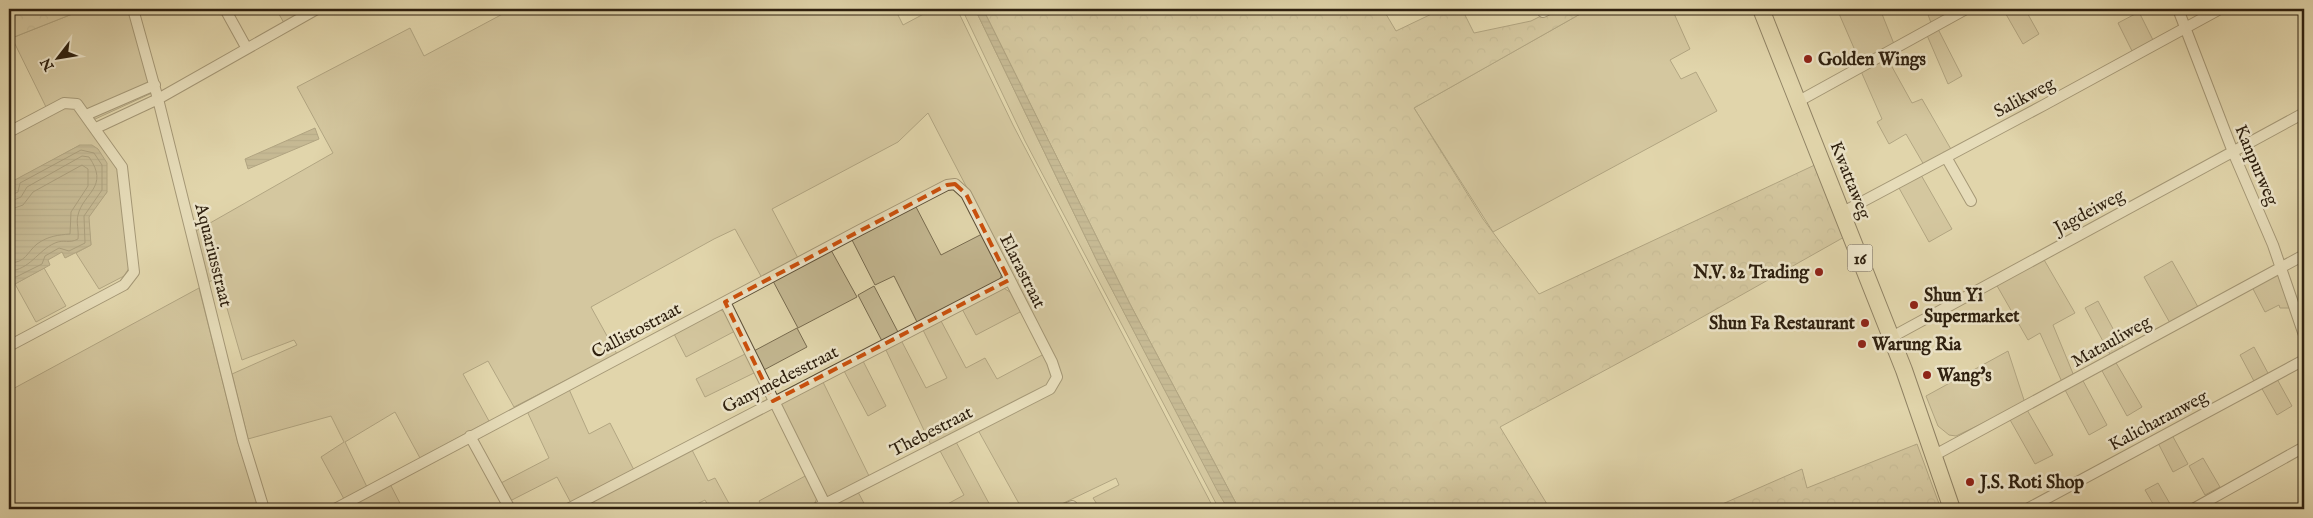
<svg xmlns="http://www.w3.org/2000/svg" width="2313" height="518" font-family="'IM FELL English',serif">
<defs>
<pattern id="forest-crowns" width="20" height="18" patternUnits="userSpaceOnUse" patternTransform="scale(1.25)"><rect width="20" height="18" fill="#c3b791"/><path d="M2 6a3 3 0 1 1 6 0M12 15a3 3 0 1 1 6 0" fill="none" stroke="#a89d7c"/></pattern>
<pattern id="water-rules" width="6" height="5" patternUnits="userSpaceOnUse" patternTransform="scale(1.25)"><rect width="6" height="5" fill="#a49877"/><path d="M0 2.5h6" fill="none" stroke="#867c60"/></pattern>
</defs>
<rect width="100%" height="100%" fill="#e1d6ac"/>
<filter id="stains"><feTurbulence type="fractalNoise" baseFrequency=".004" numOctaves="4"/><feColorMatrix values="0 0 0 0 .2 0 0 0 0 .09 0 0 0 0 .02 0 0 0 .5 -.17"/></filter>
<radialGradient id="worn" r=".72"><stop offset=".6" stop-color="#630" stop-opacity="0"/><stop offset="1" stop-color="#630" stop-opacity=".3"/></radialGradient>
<!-- green -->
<path fill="#c3b791" stroke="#786c50" d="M85,9h44l23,84 -59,27 -15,-19 -15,-3 -17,9 -34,-69z
M276,9h30l1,1 -23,13z
M512,9h383l8,16 30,-16h24l56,116 201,384h-114l-7,-11 26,-13 -3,-7 -65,31h-29l-44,-79 82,-50 -81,-169 -51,-98 -30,29 -126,67 26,49 -36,20 -27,-49 -21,10 -123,68 26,47 -103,53 -26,-46 -25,13 26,47 -69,37 -25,-46 -50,30 22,45 -23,12 -23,-42 23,-15 -13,-26 -83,23 -16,-65 65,-29 -3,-5 -52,20 -24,-83 -9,5 -13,-51 137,-78 -36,-66 113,-59 14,28z
M962,9h13l123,254 130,246h-9l-194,-368z
M1589,9h83l18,40 -20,11 11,19 15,-7 21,39 -224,121 -79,-124z
M1837,9h43l14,35 -34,18z
M1926,9h32l-27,14z
M2003,9h22l14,25 -16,10z
M2139,12l15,30 -21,11 -15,-30z
M1937,27l25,49 -14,8 -22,-51z
M1886,56l26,47 10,-4 30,52 -28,14 -18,-31 -17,10 -12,-22 5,-3 -22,-50z
M70,106l5,3 44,58 12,98 -7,11 -25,13 -23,-36 15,-8 -3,-28 19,-25 -27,-47 -66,36 -5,-9v-36l54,-29z
M1921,175l31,54 -23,13 -30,-54z
M915,205l26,50 41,-21 20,39 -2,7 -82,44 -24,-48 -19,9 -24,-47z
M831,250l26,47 -59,31 -25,-47z
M2043,258l32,55 -22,12 21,51 -12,6 -22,-49 -12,7 -32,-56z
M2172,261l26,46 -28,16 -26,-46z
M44,268l22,38 -30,16 -21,-38z
M2276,275l3,1 10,26v6h-9l-1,-3 -14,7 -13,-25z
M874,286l24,46 -16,9 -24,-46z
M1002,287l11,7 9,17 -46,24 -15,-28z
M199,288l39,155 22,66h-251v-118z
M2098,301l26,48 -13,7 -26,-48z
M719,309l7,4 9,18 -49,26 -13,-25z
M940,319l26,49 19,-10 12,21 47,-25 9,21 -6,12 -116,58 -46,-97 16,-8 25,48 21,-10 -25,-50z
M797,328l10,19 -45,24 -10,-19z
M2254,347l15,28 -14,8 -15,-28z
M2008,351l17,52 -69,33 -7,-1 -11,-9 -12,-30z
M747,353l9,19 -51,25 -9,-18z
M862,359l24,47 -18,10 -25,-47z
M2115,361l27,46 -15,9 -26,-47z
M2082,379l25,46 -18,10 -25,-47z
M2277,379l15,27 -15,9 -16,-28z
M822,380l48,98 -42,19 -3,-1 -45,-89 1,-6z
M568,387l21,47 21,-11 24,47 -63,33 -14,-26 -47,24 -9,-18 48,-25 -23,-49z
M2026,408l27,47 -18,9 -26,-46z
M2172,435l16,29 -15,8 -15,-29z
M955,440l37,69h-49l-1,-2 22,-12 -25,-46z
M691,448l17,33 7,-3 17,31h-22l-5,-9 -18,9h-111z
M2203,458l17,29 -15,8 -16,-29z
M807,475l10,23 -3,7 -9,4h-41l-5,-8z
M389,482l14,27h-62z
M2158,483l15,26h-17l-11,-19z
M858,492l9,17h-24l-4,-7z"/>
<!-- forest -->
<path fill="url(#forest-crowns)" stroke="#786c50" d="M9,9h76l-76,30z
M983,9h400l13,22 46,-22h20l12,24 57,-12 24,-12h34l-175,99 69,111 56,75 280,-131 27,73 -172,97 -174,94 50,82h-311l-109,-205z
M1917,444l24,65h-230l91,-40 5,19z"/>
<!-- water -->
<path fill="url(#water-rules)" stroke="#75684d" d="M975,9h8l147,295 109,205h-11l-9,-15 -121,-231z
M315,128l4,11 -71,30 -3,-10z
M80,145h12l6,4 9,14v29l-18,25 2,28 -26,13 -3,-6 -14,8 2,5 -35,19 -4,-3 -2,2v-91l6,-4 -4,-6z"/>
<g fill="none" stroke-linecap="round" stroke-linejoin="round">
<!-- shore -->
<path stroke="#695c43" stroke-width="1" d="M9,196l9,-4 2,-9 61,-33 13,3 8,12v25l-18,26 1,27 -16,8 -10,-3 -14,8 -3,8 -26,13h-7
M9,202l12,-5 6,-10 55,-31 7,1c21,30 -6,36 -11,58 -2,7 1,16 0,24 -9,5 -14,0 -23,4 -18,8 -25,27 -46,28
M9,210l14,-5 10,-13 49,-27 6,4v17l-17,26 -1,22c-12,1 -22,2 -33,10 -10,8 -11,19 -28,19"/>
<!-- street casing -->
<g stroke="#5b4e36" stroke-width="12">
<path id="street" d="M133,9l25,90 85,342 21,68
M225,9l21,38
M2178,9l55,143 40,93 31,90
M1543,12l6,-3
M1799,101l167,-92
M86,115l69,-30
M96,128l62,-29 159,-90
M9,132l55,-29 13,1 45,63 12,105 -10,13 -115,61
M1946,157l25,44
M1843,212l201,-107 176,-96
M725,302l100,202
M1890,338l414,-225
M470,436l40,73
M1933,456l371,-201
M335,509l525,-279 87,-45 8,-1 11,10 86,168 5,15 -7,12 -235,120
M568,509l441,-229
M1065,509l7,-3
M2027,509l277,-149
M2193,509l111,-62
M2302,509l2,-1"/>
</g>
<!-- primary casing -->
<g stroke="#2e200f" stroke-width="18">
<path id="primary" d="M1761,9l143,361 48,139"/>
</g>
<!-- street -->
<use href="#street" stroke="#ece4c9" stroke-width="10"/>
<!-- primary -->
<use href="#primary" stroke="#e1d6ac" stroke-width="16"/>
</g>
<!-- marked area -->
<path d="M0 0H2313V518H0ZM955,184l11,10 43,86 -236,121 -48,-99 222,-117z" fill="#e1d6ac" fill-opacity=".55" fill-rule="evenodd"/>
<path fill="none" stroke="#cc500c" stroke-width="4" stroke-dasharray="10 6" stroke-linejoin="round" d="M955,184l11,10 43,86 -236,121 -48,-99 222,-117z"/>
<!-- markers -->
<g fill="#8f2418" stroke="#ece4c9" stroke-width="2">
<circle cx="1808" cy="59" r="5"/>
<circle cx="1819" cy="272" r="5"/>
<circle cx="1914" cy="305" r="5"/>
<circle cx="1865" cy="323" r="5"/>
<circle cx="1862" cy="344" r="5"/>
<circle cx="1927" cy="375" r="5"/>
<circle cx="1970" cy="482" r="5"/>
</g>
<g text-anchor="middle" stroke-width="5" stroke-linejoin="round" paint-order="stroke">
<!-- shield labels -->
<rect fill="#ece4c9" stroke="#675b47" stroke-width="1" x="1847.5" y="244.5" width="25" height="27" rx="4"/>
<g font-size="16" font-weight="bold" fill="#2e200f">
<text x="1860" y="264">16</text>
</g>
<!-- poi labels -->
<g font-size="18" font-weight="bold" fill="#2e200f" stroke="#ece4c9" text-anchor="start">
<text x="1818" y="65">Golden Wings</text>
<text x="1809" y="278" text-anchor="end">N.V. 82 Trading</text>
<text x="1924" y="301">Shun Yi<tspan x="1924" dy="21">Supermarket</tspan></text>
<text x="1855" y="329" text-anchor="end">Shun Fa Restaurant</text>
<text x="1872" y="350">Warung Ria</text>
<text x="1937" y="381">Wang's</text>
<text x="1980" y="488">J.S. Roti Shop</text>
</g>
<!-- street labels -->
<g font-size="18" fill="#2e200f" stroke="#ece4c9">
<text transform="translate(2024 97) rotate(-28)" y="6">Salikweg</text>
<text transform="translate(2257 165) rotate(67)" y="6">Kanpurweg</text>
<text transform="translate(1851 180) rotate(68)" y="6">Kwattaweg</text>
<text transform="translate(2089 211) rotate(-28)" y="6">Jagdeiweg</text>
<text transform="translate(214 255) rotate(76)" y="6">Aquariusstraat</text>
<text transform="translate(1023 271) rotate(63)" y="6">Elarastraat</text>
<text transform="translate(636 330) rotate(-28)" y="6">Callistostraat</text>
<text transform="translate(2111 341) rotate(-29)" y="6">Matauliweg</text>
<text transform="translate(780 379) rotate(-27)" y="6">Ganymedesstraat</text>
<text transform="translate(2158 420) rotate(-28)" y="6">Kalicharanweg</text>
<text transform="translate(931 431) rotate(-27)" y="6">Thebestraat</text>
</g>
</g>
<!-- margin -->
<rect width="2313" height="518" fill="none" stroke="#e1d6ac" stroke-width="30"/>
<rect x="10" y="10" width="2293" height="498" fill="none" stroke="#2e200f" stroke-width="2.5"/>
<rect x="15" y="15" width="2283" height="488" fill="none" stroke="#2e200f"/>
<!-- north arrow -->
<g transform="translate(58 58) rotate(239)" stroke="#ece4c9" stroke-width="4" paint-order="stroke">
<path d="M0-4L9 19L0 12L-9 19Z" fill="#2e200f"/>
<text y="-8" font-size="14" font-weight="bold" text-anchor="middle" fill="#2e200f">N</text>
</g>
<rect width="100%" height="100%" filter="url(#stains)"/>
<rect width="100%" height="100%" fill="url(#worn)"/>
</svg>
